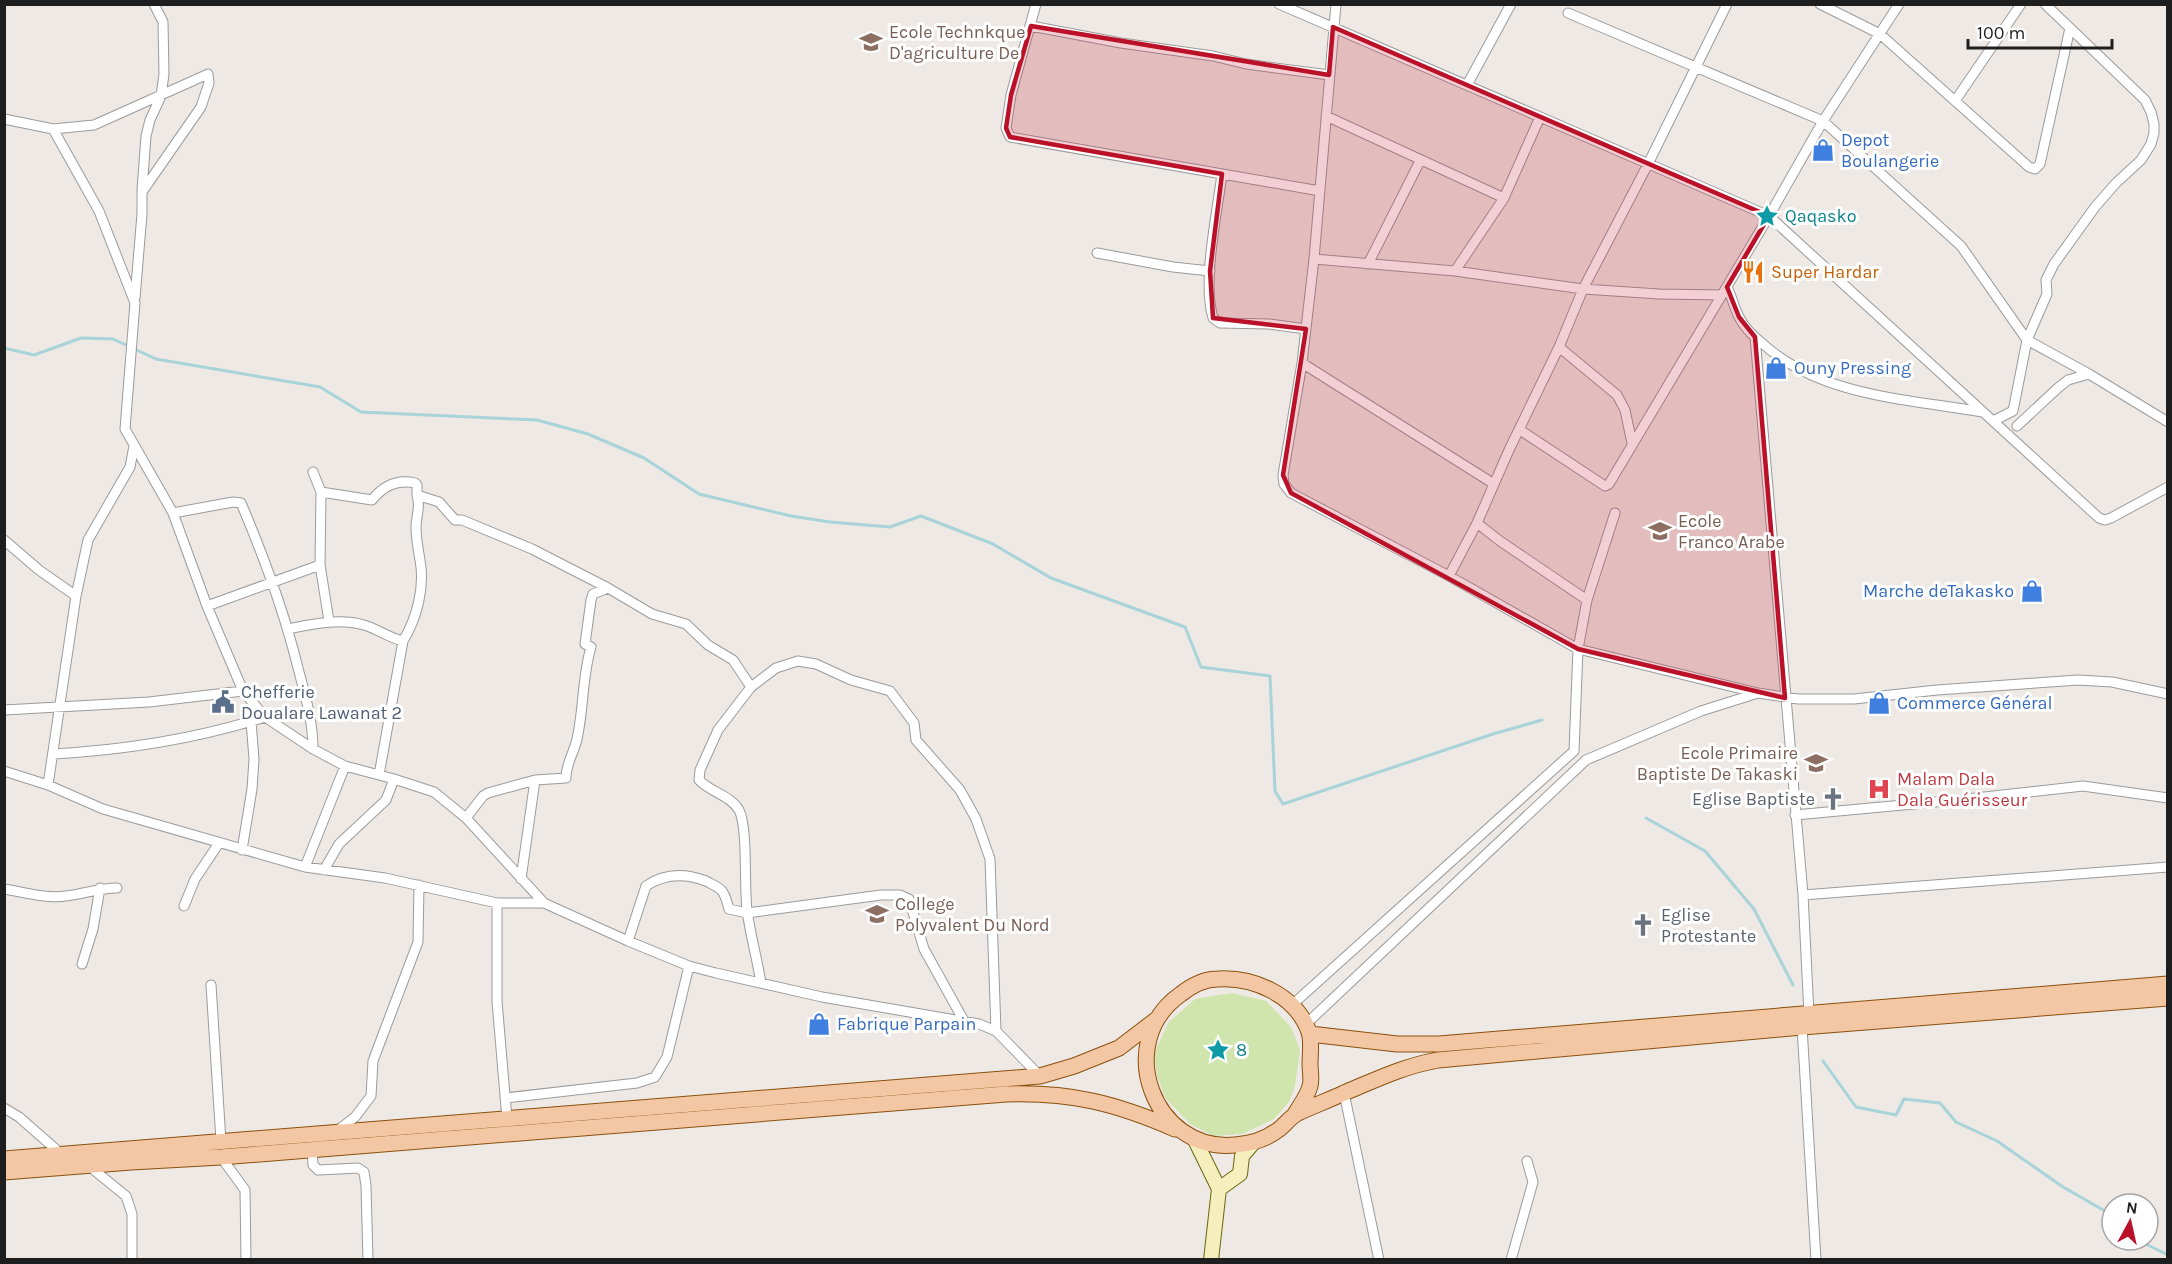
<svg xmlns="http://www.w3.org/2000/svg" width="2172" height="1264" font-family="Karla,sans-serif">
<rect width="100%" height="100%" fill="#eee9e4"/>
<!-- grass -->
<path fill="#d0e4ae" d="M1232,993l34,8 25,26 9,23 -5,36 -6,16 -15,17 -32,15 -28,2 -24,-12 -24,-25 -9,-23 -3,-22 14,-31 27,-24z"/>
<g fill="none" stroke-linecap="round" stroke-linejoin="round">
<!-- stream -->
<path stroke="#a8d3d8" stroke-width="3" d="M4,348l30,7 47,-17 32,1 43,20 164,28 41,25 176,8 51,14 56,24 55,36 92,22 39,6 60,5 31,-11 72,28 58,34 134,49 16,40 69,9 5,115 8,13 210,-70 49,-14
M1646,818l59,33 49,58 39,76
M1823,1061l33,46 40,8 8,-16 36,4 16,19 41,19 66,46 49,28
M2138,1240l30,15"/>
<!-- street casing -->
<g stroke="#9b9b9b" stroke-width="11">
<path id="street" d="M1036,4l-25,91 -5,33 4,9 310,54
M1279,4l490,212 330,302 6,2 6,-2 57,-31
M1336,4l-22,255 -12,104 -19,112 1,9 7,9 158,83 129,73 180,44 40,6h56l83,-9 141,-10 34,2 56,12
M1820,4l60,30 149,133 6,2 5,-5 30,-136
M2045,4l100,96 6,12 3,12v9l-3,11 -10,16 -25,23 -21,24 -41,57 -8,16 1,14 -20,46 62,34 79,48
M1568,13l255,108 138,125 66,94 -14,71 -20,10
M1031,26l90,17 92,13 33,8 83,11
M1467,85l44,-81
M1955,101l66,-97
M1326,116l178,82
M4,119l49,10 46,82 36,92 -10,126 48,84 34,93 36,85 22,26 48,32 32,17 49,13 40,13 32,26 78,85
M53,129l41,-4 114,-51 1,9 -8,24 -59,85v22l-7,84
M1222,174c-5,40 -20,108 -9,144l7,5 49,1 37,5
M142,190l4,-54 4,-16 11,-24 3,-22 -1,-52 -9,-18
M1097,253l76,14 37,4
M1314,259l141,12 128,18 76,5 63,1
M1368,264l52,-103
M1455,271l49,-73 36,-81
M1727,287c5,10 7,20 12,30 5,10 15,20 24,27 59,53 145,55 220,68
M1755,337l48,558 6,119
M1559,347l58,48 8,15 7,33
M1302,363l192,121
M2017,426l42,-39 9,-7 21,-6
M1520,430l85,56 4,-2 160,-268 54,-95 76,-117
M313,472l8,20 -1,73 9,56
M321,492l51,8c11,-14 25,-21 43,-17l2,2v10l22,7 16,18h7l70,29 76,39 44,26 34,10 22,21 25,15 18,27
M173,513l60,-11 8,1c23,54 43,108 57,165 7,27 15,53 15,81
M4,540l35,30 37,26
M1449,576l28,-53
M1587,600l-87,-59 -23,-18 32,-73 50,-103 24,-58 65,-125 79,-160
M207,606l113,-41
M288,629c25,-5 50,-11 76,-4 14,4 25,13 39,16
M4,710l145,-8 94,-11
M53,754c72,-4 143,-15 212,-37
M4,771l44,14 55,24 202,58 80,11 112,25h47l84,38 61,25 27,7 106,24 157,27 17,7 44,45
M379,775l24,-134c14,-23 22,-54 17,-81 -2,-11 -4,-22 -4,-33 0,-12 5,-19 1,-32
M48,785l28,-189 12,-56 42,-73 4,-21
M1795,815l162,-15 126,-14 85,12
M466,818l17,-22 5,-3 47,-13 31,-2c0,-15 8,-25 11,-39 7,-31 5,-62 14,-92l-6,-3 6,-44 2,-6 15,-6
M242,850l10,-61 2,-30 -3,-38
M305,867l40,-101
M324,870l15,-26 47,-44 8,-21
M521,879l14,-99
M4,889c20,3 42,10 62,7 18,-2 33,-8 51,-8
M1803,895l365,-28
M497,903v98l10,118
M184,906l11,-27 24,-36
M628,941l18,-55c19,-13 39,-13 60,-5 5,3 12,5 16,10 4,5 5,12 7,18l18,4 134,-18h19l9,4 15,50 40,72
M82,964l11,-35 7,-41
M761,983c-4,-25 -11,-49 -14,-73 -3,-23 1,-83 -8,-100 -9,-15 -29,-18 -40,-30l1,-10 18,-40 33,-43 25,-19 22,-7 18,3 35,16 39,11 24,32 2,17 44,50 16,29 14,40 6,172
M211,985l10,156
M1292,1005l282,-254 4,-102 9,-49 28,-87
M1305,1025l281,-265 115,-49 57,-18
M1802,1027l14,233
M1344,1093l35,167
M505,1098l132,-15 18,-6 12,-20 22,-91
M4,1108l15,9 41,36
M338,1130l17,-13 16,-21 2,-35 45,-119 1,-57
M312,1148l1,17 5,5 40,-2 6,4 2,14 2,74
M221,1157l24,33 1,70
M89,1166l37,30 6,18v46
M1511,1260l22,-78 -6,-21"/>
</g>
<!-- secondary casing -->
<g stroke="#6b680e" stroke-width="16">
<path id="secondary" d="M1194,1138l25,51 -8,71
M1219,1189l21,-15 2,-18 12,-14"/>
</g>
<!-- primary casing -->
<g stroke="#8a500d" stroke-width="17">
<path id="primary" d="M1310,1034l87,10h42l729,-60
M1295,1114c5,-8 13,-19 15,-28 2,-6 0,-16 0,-22 0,-10 2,-23 -1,-32 -13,-37 -55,-55 -91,-53 -13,0 -27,7 -37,15 -69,48 -27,159 54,151 15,-1 31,-6 43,-15 7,-5 12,-13 20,-17 15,-7 31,-13 46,-20 31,-13 60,-27 94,-33l364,-33 366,-29
M4,1159l1036,-83 34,-10 45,-18 38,-29
M4,1172l127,-10 90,-5 785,-63c65,-2 109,9 169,35"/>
</g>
<!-- street -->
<use href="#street" stroke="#fff" stroke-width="9"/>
<!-- secondary -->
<use href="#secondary" stroke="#f4efbc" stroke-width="14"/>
<!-- primary -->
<use href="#primary" stroke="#f3c6a4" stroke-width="15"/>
</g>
<!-- marked area -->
<path fill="#ba1128" fill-opacity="0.2" stroke="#ba1128" stroke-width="4.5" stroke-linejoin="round" d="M1031,26l298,49 4,-48 436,189 -42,71 12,30 16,20 30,361 -207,-49 -287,-156 -8,-18 23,-146 -93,-11 -3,-47 12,-97 -212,-37 -4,-9 5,-33z"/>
<!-- icons -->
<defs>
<g id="university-bare" transform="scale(1.8)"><path d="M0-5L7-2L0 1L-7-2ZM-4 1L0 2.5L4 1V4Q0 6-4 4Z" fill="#8d6e63" stroke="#fff" stroke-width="2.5" paint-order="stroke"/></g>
<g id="shop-bare" transform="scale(1.8)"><path d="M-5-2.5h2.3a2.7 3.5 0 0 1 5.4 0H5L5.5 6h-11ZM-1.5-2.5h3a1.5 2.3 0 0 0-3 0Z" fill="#3f7fe0" stroke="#fff" stroke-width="2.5" paint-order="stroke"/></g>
<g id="sight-bare" transform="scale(1.8)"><path d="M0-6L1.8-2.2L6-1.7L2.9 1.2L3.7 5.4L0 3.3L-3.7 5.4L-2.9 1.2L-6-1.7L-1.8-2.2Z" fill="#0f9aa8" stroke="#fff" stroke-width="2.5" paint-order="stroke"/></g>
<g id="restaurant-bare" transform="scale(1.8)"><path d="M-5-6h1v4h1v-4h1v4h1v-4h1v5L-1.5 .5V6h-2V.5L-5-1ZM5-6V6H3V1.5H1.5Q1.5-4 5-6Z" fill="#e8710a" stroke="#fff" stroke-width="2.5" paint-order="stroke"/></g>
<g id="school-bare" transform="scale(1.8)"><path d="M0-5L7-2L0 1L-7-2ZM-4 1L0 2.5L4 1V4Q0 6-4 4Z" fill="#8d6e63" stroke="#fff" stroke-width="2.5" paint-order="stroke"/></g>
<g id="civic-bare" transform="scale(1.8)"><path d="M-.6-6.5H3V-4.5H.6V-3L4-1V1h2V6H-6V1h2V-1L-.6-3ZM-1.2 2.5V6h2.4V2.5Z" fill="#5c6f8a" stroke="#fff" stroke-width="2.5" paint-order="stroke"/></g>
<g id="hospital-bare" transform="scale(1.8)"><path d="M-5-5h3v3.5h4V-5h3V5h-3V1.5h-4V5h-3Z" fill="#e0444e" stroke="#fff" stroke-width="2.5" paint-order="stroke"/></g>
<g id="church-bare" transform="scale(1.8)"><path d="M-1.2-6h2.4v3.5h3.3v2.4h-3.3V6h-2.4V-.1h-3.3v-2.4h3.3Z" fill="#6b7280" stroke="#fff" stroke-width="2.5" paint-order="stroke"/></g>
</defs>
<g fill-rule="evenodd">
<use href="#university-bare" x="871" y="42"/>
<use href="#shop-bare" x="1823" y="150"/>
<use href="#sight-bare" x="1767" y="216"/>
<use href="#restaurant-bare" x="1753" y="272"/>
<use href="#shop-bare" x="1776" y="368"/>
<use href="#school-bare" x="1660" y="531"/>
<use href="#shop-bare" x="2032" y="591"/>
<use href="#civic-bare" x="223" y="702"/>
<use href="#shop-bare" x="1879" y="703"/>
<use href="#school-bare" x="1816" y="763"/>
<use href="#hospital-bare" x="1879" y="789"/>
<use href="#church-bare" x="1833" y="799"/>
<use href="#school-bare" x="877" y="914"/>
<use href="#church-bare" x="1643" y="925"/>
<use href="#shop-bare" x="819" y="1024"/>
<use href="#sight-bare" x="1218" y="1050"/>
</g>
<g text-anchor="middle" stroke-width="6" stroke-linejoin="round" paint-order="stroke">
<!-- education labels -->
<g font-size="18" fill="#785e54" stroke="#fff" text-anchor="start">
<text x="889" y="38">Ecole Technkque<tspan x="889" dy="21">D'agriculture De</tspan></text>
<text x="1678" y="527">Ecole<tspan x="1678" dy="21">Franco Arabe</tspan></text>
<text x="1798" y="759" text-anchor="end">Ecole Primaire<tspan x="1798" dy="21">Baptiste De Takaski</tspan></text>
<text x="895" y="910">College<tspan x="895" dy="21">Polyvalent Du Nord</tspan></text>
</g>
<!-- shop labels -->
<g font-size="18" fill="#366cbe" stroke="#fff" text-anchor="start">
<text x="1841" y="146">Depot<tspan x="1841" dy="21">Boulangerie</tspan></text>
<text x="1794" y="374">Ouny Pressing</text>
<text x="2014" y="597" text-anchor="end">Marche deTakasko</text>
<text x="1897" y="709">Commerce Général</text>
<text x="837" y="1030">Fabrique Parpain</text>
</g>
<!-- culture labels -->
<g font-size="18" fill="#0d838f" stroke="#fff" text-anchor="start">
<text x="1785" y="222">Qaqasko</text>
<text x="1236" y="1056">8</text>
</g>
<!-- food labels -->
<g font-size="18" fill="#c56008" stroke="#fff" text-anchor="start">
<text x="1771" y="278">Super Hardar</text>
</g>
<!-- service labels -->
<g font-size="18" fill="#4e5e75" stroke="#fff" text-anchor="start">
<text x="241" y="698">Chefferie<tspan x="241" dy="21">Doualare Lawanat 2</tspan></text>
</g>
<!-- health labels -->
<g font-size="18" fill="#be3a42" stroke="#fff" text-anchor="start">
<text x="1897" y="785">Malam Dala<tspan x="1897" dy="21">Dala Guérisseur</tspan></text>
</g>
<!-- worship labels -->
<g font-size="18" fill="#5b616d" stroke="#fff" text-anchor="end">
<text x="1815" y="805">Eglise Baptiste</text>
<text x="1661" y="921" text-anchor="start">Eglise<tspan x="1661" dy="21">Protestante</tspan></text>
</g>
</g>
<!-- border -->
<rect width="2172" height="1264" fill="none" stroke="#1e1e1e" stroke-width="12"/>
<!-- north arrow -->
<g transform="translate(2130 1222) rotate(8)"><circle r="28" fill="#ffffff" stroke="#a5a5a5" stroke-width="1.5"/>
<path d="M0-4.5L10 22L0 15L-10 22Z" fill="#ba1128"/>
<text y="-9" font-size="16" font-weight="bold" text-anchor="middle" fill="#1e1e1e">N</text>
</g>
<!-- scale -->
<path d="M1968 39v9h144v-9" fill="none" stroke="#1e1e1e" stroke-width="3"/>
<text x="1977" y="39" font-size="18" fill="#1e1e1e" stroke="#ffffff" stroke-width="4.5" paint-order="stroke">100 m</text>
</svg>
